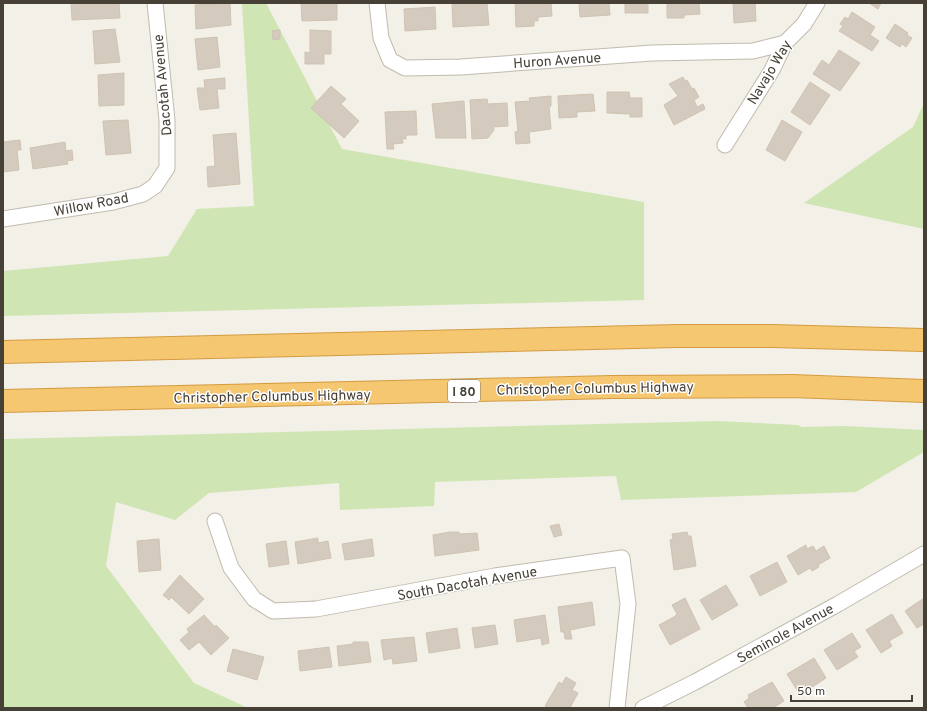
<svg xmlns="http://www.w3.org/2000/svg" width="927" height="711" font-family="Overpass,sans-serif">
<rect width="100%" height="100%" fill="#f3f0e8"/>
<!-- green -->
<path fill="#d0e5b4" d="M244,3h22l76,146 302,53v98l-641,16v-45l165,-15 29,-47 57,-3 -12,-202z
M924,103v126l-120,-26 109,-76z
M718,421l80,4 4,2 43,-1 79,4v22l-68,40 -235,8 -5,-24 -181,6 -1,24 -94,4 -1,-27 -130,10 -34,27 -59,-18 -10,64 88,117 54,25h-245v-269z"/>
<!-- building -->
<path fill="#d4cbbe" stroke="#cfc3b2" d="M71,3h48l1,15 -48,2z
M230,3l1,22 -35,4 -1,-24z
M301,3h36v17l-35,1z
M452,3h35l2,22 -36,2z
M515,3h36l1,13 -14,1v4h-4v5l-18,1z
M579,3h30l1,12 -30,2z
M625,3h23v10h-23z
M667,3h32l1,11 -16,1v3h-17z
M733,3h22l1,18 -22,2z
M869,3h12l-3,6z
M435,7l1,22 -31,2 -1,-22z
M852,12l23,15 -5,8 9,6 -7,10 -33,-20 4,-5 -3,-2 5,-7 3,2z
M895,24l13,9 -1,2 5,3 -6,9 -4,-3 -2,3 -14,-9z
M115,29l5,33 -25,2 -2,-33z
M280,30v9l-7,1 -1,-9z
M310,30l21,1v23h-7v10h-19v-12l5,1z
M217,37l3,30 -22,3 -3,-31z
M839,50l21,13 -20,28 -27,-17 9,-14 7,5z
M124,73v32l-25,1 -1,-31z
M683,77l2,4 2,-1 5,9 2,-1 5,9 -5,3 3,7 6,-3 2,5 -31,16 -10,-20 14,-9 -9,-12z
M225,78v11h-8l2,19 -19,2 -3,-22h8l-1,-8z
M810,82l20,13 -20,30 -19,-13z
M331,86l15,13 -5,5 18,17 -15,17 -33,-30z
M607,92h22l1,6h12v19h-12v-3l-23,-1z
M593,94l2,17 -18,1v5l-18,1 -1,-22z
M551,96v10h-2l2,23 -22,3 1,11 -14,1 -1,-12 3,-1 -3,-29 15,-1 -1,-3z
M487,99l1,5 19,-1 1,23 -15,1 1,3 -6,8 -16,1 -2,-39z
M464,101l2,37h-30l-4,-34z
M416,111l1,24h-11v4h-4l1,4 -10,1 1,5h-7l-2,-37z
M128,120l3,33 -25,2 -3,-34z
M782,120l20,12 -17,29 -19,-11z
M236,133l4,51 -32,3 -1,-20 8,-1 -2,-31z
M20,140l1,10h-4l2,20 -16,2v-30z
M65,142l1,9 6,-1 1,10 -6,1 1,3 -35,5 -3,-21z
M559,524l3,11 -8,2 -4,-11z
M450,532h9v2l18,-1 2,17 -44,6 -2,-21z
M687,532l1,4h3l5,30 -22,4 -4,-30 3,-1 -1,-5z
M318,538v5l10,-2 3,17 -33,6 -3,-22z
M159,539l2,31 -22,2 -2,-31z
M372,539l2,17 -29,4 -3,-16z
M286,541l3,23 -20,3 -3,-23z
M806,545l1,4 6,-3 3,5 8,-5 6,12 -12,7 1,2 -7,4 -2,-3 -12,7 -11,-19z
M777,562l10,20 -27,14 -10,-20z
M180,575l24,24 -15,15 -18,-17 -2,3 -6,-5z
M726,585l12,20 -26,15 -12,-20z
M685,598l15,31 -30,16 -11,-20 15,-8 3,-3 -5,-9z
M924,598v26l-7,4 -12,-17z
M592,602l3,23 -25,5 2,9h-7l-1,-7h-3l-3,-25z
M892,614l11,19 -14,8 3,5 -11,7 -15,-23z
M204,615l11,12 1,-2 13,13 -18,17 -12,-13 -10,8 -9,-10 9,-8 -2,-3z
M545,615l4,28 -7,2 -1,-7 -24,4 -3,-22z
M495,625l3,19 -23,4 -3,-20z
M457,628l3,20 -31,5 -3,-20z
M852,633l9,14 -7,4 4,6 -21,13 -13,-20z
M414,637l3,24 -24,3 -1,-6 -8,2 -3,-20z
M353,642h15l3,20 -32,4 -2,-20 16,-2z
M329,647l3,20 -32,4 -2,-20z
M233,649l31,8 -7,23 -30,-9z
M814,658l12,20 -26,17 -13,-21z
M566,677l10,6 -4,7 6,3 -8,15h-22l-3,-2 14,-24 3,2z
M772,682l12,19 -11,7h-25l-4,-6 5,-4 -1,-3z"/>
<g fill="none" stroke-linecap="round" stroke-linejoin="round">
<!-- minor casing -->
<g stroke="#c1baae" stroke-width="17">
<path id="minor" d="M377,3l4,35 9,22 15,8 56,-1 191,-14 101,-2 32,-8
M725,145l47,-75 13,-27 19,-19 13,-21
M3,219l110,-17 30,-8 12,-8 12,-18v-48l-12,-117
M215,521l16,47 23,31 19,12 43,-2 179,-33 127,-18 6,46 -11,104
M643,708l52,-26 143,-78 86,-50"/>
</g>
<!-- motorway casing -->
<g stroke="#d49b41" stroke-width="24">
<path id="motorway" d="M3,352l675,-16h94l152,4
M3,401l609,-14 180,-1 132,5"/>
</g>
<!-- minor -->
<use href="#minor" stroke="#fff" stroke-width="15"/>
<!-- motorway -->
<use href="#motorway" stroke="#f5c771" stroke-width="22"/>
</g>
<g text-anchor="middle" stroke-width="3" stroke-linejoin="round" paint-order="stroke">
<!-- shield labels -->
<rect fill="#fff" stroke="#7e7973" stroke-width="1" x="448" y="380" width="32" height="22" rx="3"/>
<g font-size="13" font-weight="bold" fill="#464037">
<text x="464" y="396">I 80</text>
</g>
<!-- street labels -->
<g font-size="14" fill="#464037" stroke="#fff">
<text transform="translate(557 60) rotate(-4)" y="5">Huron Avenue</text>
<text transform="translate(769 72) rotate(-59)" y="5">Navajo Way</text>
<text transform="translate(162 85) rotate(-95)" y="5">Dacotah Avenue</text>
<text transform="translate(91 204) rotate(-11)" y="5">Willow Road</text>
<text transform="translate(595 388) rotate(-1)" y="5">Christopher Columbus Highway</text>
<text transform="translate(272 396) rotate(-1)" y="5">Christopher Columbus Highway</text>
<text transform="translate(467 583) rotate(-10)" y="5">South Dacotah Avenue</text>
<text transform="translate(785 633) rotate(-29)" y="5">Seminole Avenue</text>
</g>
</g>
<!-- border -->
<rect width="927" height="711" fill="none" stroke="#464037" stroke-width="8"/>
<!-- scale -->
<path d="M791 695v6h121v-6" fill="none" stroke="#464037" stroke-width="2"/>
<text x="797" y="695" font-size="12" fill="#464037" stroke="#ffffff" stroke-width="3" paint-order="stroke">50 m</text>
</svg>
